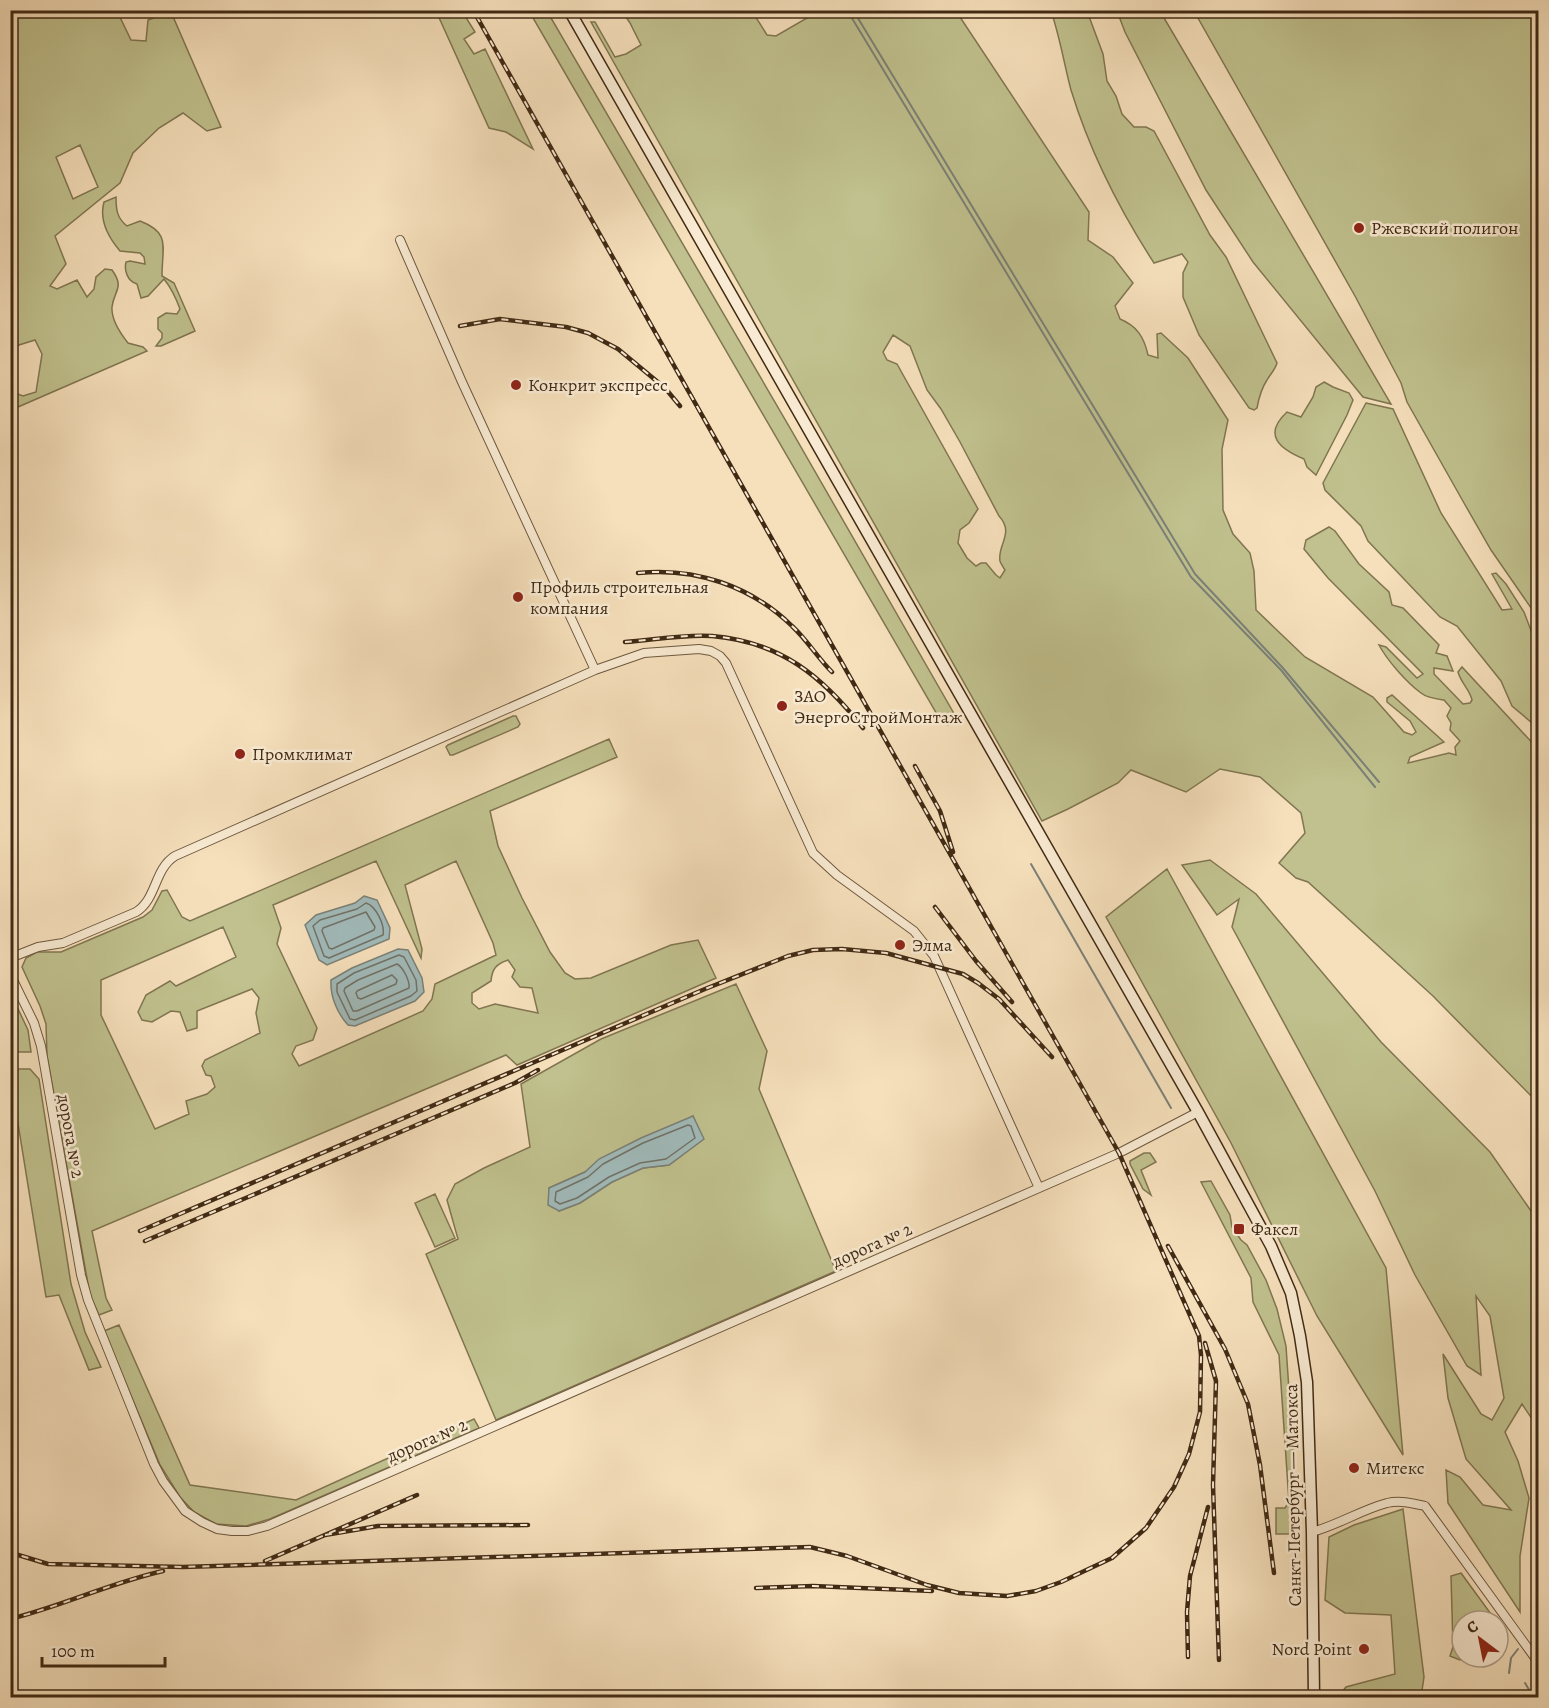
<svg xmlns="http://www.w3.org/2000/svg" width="1549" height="1708" font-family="Alegreya,serif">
<rect width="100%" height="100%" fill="#f6e0bc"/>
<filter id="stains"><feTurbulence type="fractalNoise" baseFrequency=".00333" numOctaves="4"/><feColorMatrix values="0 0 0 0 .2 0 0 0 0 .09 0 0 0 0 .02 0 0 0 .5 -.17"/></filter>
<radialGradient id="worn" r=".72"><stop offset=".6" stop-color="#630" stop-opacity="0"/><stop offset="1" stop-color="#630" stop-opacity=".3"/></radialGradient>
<!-- green -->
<path fill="#c0c18e" stroke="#807651" stroke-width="1.5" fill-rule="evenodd" d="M11,10l106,1 14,29 15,1 2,-21 23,-8 50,115 -14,4 -24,-18 -24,15 -26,25 -13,30 -65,53 11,28 -16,22 7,3 20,-9 10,17 7,-8 2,-12 9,-8 7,1c13,18 2,20 0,37 -1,13 8,26 16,36l15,4 4,4 -136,59v-16l4,-1 8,3 13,-4 6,-38 -7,-14 -16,5 -8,5zM80,145l18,42 -25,12 -17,-42z
M436,11h26l13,21 -11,7 10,15 11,-5 48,100 -27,-17 -17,-4z
M529,11h18c138,234 274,470 409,706l-2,5 -6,3 -6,-2z
M622,11h130l15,24 9,1 43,-25h137l133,201 -1,28 25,17 20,26 -18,23 5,13c17,7 24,18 28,36l10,3 -1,-24 4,-1 27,25 40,62 -6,29 1,61 10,24 17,19 4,18 2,39 49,47 68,40 31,35 8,3 4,-3 -6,-11 -23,-19v-4l5,-3 52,47 -34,15 -2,6 41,-10 7,2 -1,-8 5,-6 -10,-11 1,-7 -4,-7 4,-8 -7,-8c-8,-1 -17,-2 -23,-7 -15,-11 -34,-33 -42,-48l7,2 31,31 6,-4 -95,-96 -24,-29 2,-9 23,-13 6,4 24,33 30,28 3,13 11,3 36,37 -3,8 11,3 6,15 -19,-3v6l29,30 7,-1 2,-3c-2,-10 -11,-17 -14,-28l4,-5 76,82v354l-105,-107 -125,-114 -12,-4 -17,-15 26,-30 -4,-20 -41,-36 -40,-8 -34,23 -55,-22 -13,13 -50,26 -26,12 -451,-799h4l20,35 11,-3 15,-9 -11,-22zM893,335l17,11 17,44 14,19 19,33 39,74c16,17 -2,29 1,45 1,3 3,6 5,9l-5,8 -4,-3 -10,-12h-5l-5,3 -9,-8 -9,-15 2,-13 9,-7 9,-14 -81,-145 -10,-4 -4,-8z
M1051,11h36l16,43 4,27 9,15 6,18 12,13h12l8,4 56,104 16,22 51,106c-2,7 -6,10 -10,17 -6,9 -8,17 -10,28l-3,2 -5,-2 -50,-73 -16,-38v-24l5,-11 -6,-8 -28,9c-35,-54 -64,-111 -83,-173 -7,-26 -11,-53 -20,-79z
M1117,11h43l231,393 -28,-7 -110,-135 -47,-72 -81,-158z
M1194,11h344v607l-47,-68 -27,-47 -57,-101 -6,-19 -46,-87z
M116,197c0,13 1,21 11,29l13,-5c31,12 22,25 22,55l12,7 21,48 -34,15h-5l6,-8v-5l-4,-4v-11l8,-5 11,1 3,-5c-4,-11 -8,-20 -16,-30l-16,17 -7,2 -4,-14c-10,-3 -13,-14 -11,-22l4,-1 15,3 -1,-7 -4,-4 -20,-2c-12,-14 -21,-31 -16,-49z
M1324,382l9,5 16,6 4,7 -6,15 -31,60 -9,-8 -3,-8c-24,-10 -42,-24 -17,-47l14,5 12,-20 3,-10z
M1366,403l27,6 48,104 61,97 10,-1 -20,-35 4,-1 10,11 18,28 14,37v79l-26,-22 -11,-25 -44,-55 -17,-9 -72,-76 -7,-15 -36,-36 -2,-7z
M513,716h3l4,8 -2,3 -65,28h-3l-4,-8 2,-2z
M609,739l8,18 -127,54 8,35 24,52 28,54 15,21 10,6 16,-1 80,-33 27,-5 18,38 -199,87 -11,-10 -414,176 14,67 6,12 -13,5 -9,-20 -43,-239 -1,-32 -6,-18 -18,-39 4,-9 11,-6h24l82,-35 9,-7 10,-19 5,-1 15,27 8,4zM376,861l45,97 1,-9 -17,-64 51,-24 37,82 3,12 -61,29 -3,15 -9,12 -124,55 -7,-12 4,-8 17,-6 4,-12 -40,-84 4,-16 -8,-23zM223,927l13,30 -60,29 -6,-5 -24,14 -8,17 4,8 10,2 19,-11 9,1 7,19 10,-3v-17l55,-22 7,9 -3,15 4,20 -55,27 -3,6 4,9 5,1 4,11 -8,7 -21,7 3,13 -34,15 -54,-114v-35zM508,960l7,10 -3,7 8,10 12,1 6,25 -43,-9 -16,5 -7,-6v-10l19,-12c1,-12 5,-17 17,-21z
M1210,860l46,34 125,148 109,110 48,69v207l-16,-24 -17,28 13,29 11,37 -9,58v56l-72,-109 -2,-33 14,7 23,28 28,5 -45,-51 -18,-61 -5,-44 38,60 11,6 12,-22 -14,-82 -14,-20 5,79 -14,-9 -52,-91 -40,-84 -143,-264 7,-28 -22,16 -35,-50z
M1167,869l219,399 17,187 -86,-139 -86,-173 -125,-226z
M736,984l31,67 -8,38 77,182 -340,149 -70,-166 32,-15 -11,-39 8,-16 29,-16 46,-21 -9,-63 80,-45zM693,1116l10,23 -34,26 -26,3 -31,14 -32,21 -21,8 -10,-23 36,-16z
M11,994l17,36 3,22h-20z
M11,1069h19l9,10 32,205 14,48 16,35 -12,3 -30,-75 -13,2 -35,-217z
M1144,1153h6l6,9 -15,8 10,25 -8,-6 -13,-25v-3z
M1211,1181l19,34 2,12 9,13 6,5 19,35 11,29 9,37 7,103 2,85h-19v-26h9l4,-6 -10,-147 -26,-53 -2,-24 -50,-96z
M435,1194l20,44 -20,9 -20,-44z
M119,1325l71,160 106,15 178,-81 5,9 -209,91 -24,7 -30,-2 -22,-12 -14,-15 -20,-32 -56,-134z
M1403,1509l21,168 -3,20h-83l8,-10 49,-13 -4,-59 -46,-2 -20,-13 4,-63 25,-12z
M1461,1573l35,48h-34v36h3l-5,3 -10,-4 3,-9 -2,-71z"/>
<!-- water -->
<path fill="#a1bbbb" stroke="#7b8178" stroke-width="1.5" d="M364,896l13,4 13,28 -1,11 -62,26 -8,-5 -14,-35 11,-10 39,-12z
M398,949l10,1 14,28 2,14 -9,9 -60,25 -7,-1c-11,-12 -18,-29 -17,-45l21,-12z
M693,1116l11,23 -35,26 -26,3 -31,14 -32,21 -21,8 -11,-6 1,-17 36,-16 14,-13 42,-21z"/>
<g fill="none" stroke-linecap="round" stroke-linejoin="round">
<!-- shore -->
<path stroke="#717268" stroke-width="1.5" d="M366,903c10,3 19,22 17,32l-54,23 -5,-2 -11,-30 7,-6 37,-11z
M366,912l9,15 -1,3 -42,19 -3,-1 -7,-17 1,-3z
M399,955l5,2 12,23 1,11 -6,5 -56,24 -5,-1 -13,-27v-8l17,-11z
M397,964c6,3 13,17 12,24l-52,23h-4l-9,-20 1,-3 13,-8z
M392,975l5,5 -1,4 -35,15 -3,-1 -2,-5 1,-2z
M688,1125l3,1 4,12 -29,21 -26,4 -31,14 -32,21 -17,6 -5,-3 1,-9 32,-15 15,-13 40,-21z"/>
<!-- stream -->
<path stroke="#7b8178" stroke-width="2" d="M847,10l344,567 90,93 94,117
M853,10l342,564 87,93 97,115
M1031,864l140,244
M1533,1636l5,-15
M1509,1673l2,-15 7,-9
M1525,1683l9,15"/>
<!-- minor casing -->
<g stroke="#6e583e" stroke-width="10">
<path id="minor" d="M400,240l62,142 133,288
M10,958l28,-11 25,-4 73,-31c21,-13 18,-43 39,-56l420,-186 49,-17 55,-4 12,2 9,5 6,7 87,190 24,22 77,56 20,25 105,232
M10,974l24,49 7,23 40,229 7,25 66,164 9,17 22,30 17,11 15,7 15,2h16l19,-5 852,-373 79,-41
M1312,1532c26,-7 49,-22 75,-29 13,-3 25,0 38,3l113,156"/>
</g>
<!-- secondary casing -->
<g stroke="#412a14" stroke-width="13">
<path id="secondary" d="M569,10l629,1102 73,134 20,47 9,43 7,46 5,150 2,166"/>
</g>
<!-- minor -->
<use href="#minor" stroke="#f9ebd3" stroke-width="8"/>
<!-- secondary -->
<use href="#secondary" stroke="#f9ebd3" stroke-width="10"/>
<!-- rail casing -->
<g stroke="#412a14" stroke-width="4.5">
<path id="rail" d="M460,326l40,-7 66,8 22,6 30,16 47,39 15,18
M638,573c57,-6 113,13 154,53 15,14 26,32 40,46
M625,642c28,-2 59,-8 87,-6 69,6 110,40 151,92
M915,766l25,45 13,41
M935,907l41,54 36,41
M140,1231l565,-242 83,-33 25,-6 29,-1 44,4 77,21 15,9 21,16 53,58
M145,1241l370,-158 23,-13
M1168,1246l57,103 23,55 12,61 14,108
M1205,1343l11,38 -3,104 6,175
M325,1535l53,-9 150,-1
M10,1549l5,5 33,10 135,3 627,-20 37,9 80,29 32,8 48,3 29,-5 25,-9 51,-24 34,-30 28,-41 15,-33 11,-42 1,-57 -2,-19 -80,-183 -646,-1143
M265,1561l152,-66
M756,1588l57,-2 119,5
M10,1619c52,-13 100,-36 153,-48
M1188,1657l-1,-45 3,-36 18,-69"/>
</g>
<!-- rail -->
<use href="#rail" stroke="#f9ebd3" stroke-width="2" stroke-dasharray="7" stroke-linecap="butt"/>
</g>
<!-- markers -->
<g fill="#8f2418" stroke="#f9ebd3" stroke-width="2">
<circle cx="1359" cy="228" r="6"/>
<circle cx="516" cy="385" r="6"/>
<circle cx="518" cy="597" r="6"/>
<circle cx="782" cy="706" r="6"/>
<circle cx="240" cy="754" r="6"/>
<circle cx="900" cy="945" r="6"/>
<rect x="1233" y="1223" width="12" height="12" rx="3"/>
<circle cx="1354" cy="1468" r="6"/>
<circle cx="1364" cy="1649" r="6"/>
</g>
<g text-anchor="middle" stroke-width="5" stroke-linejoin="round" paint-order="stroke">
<!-- poi labels -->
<g font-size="18" fill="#412a14" stroke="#f9ebd3" text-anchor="start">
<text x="1371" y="234">Ржевский полигон</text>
<text x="528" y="391">Конкрит экспресс</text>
<text x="530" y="593">Профиль строительная<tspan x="530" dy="21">компания</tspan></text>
<text x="794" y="702">ЗАО<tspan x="794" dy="21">ЭнергоСтройМонтаж</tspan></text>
<text x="252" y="760">Промклимат</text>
<text x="912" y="951">Элма</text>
<text x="1251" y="1235">Факел</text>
<text x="1366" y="1474">Митекс</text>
<text x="1352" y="1655" text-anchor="end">Nord Point</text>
</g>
<!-- street labels -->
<g font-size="18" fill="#412a14" stroke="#f9ebd3">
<text transform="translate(71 1136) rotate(80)" y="6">дорога № 2</text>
<text transform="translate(872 1245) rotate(-24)" y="6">дорога № 2</text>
<text transform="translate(427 1440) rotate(-23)" y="6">дорога № 2</text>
<text transform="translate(1293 1495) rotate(-91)" y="6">Санкт-Петербург — Матокса</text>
</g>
</g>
<!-- margin -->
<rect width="1549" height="1708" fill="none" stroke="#f6e0bc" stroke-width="36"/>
<rect x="12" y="12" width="1525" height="1684" fill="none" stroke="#412a14" stroke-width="3"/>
<rect x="18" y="18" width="1513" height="1672" fill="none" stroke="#412a14" stroke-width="1.5"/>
<!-- north arrow -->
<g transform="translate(1480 1639) rotate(328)"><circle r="28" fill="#f9ebd3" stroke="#af9e87" stroke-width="1.5"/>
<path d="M0-4.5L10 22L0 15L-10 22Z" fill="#8f2418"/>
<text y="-9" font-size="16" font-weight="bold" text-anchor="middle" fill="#412a14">С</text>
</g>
<!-- scale -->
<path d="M42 1657v9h123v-9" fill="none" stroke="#412a14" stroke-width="3"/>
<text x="51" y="1657" font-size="18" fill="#412a14" stroke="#f9ebd3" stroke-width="4.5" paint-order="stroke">100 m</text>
<rect width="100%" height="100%" filter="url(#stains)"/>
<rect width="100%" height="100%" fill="url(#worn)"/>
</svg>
